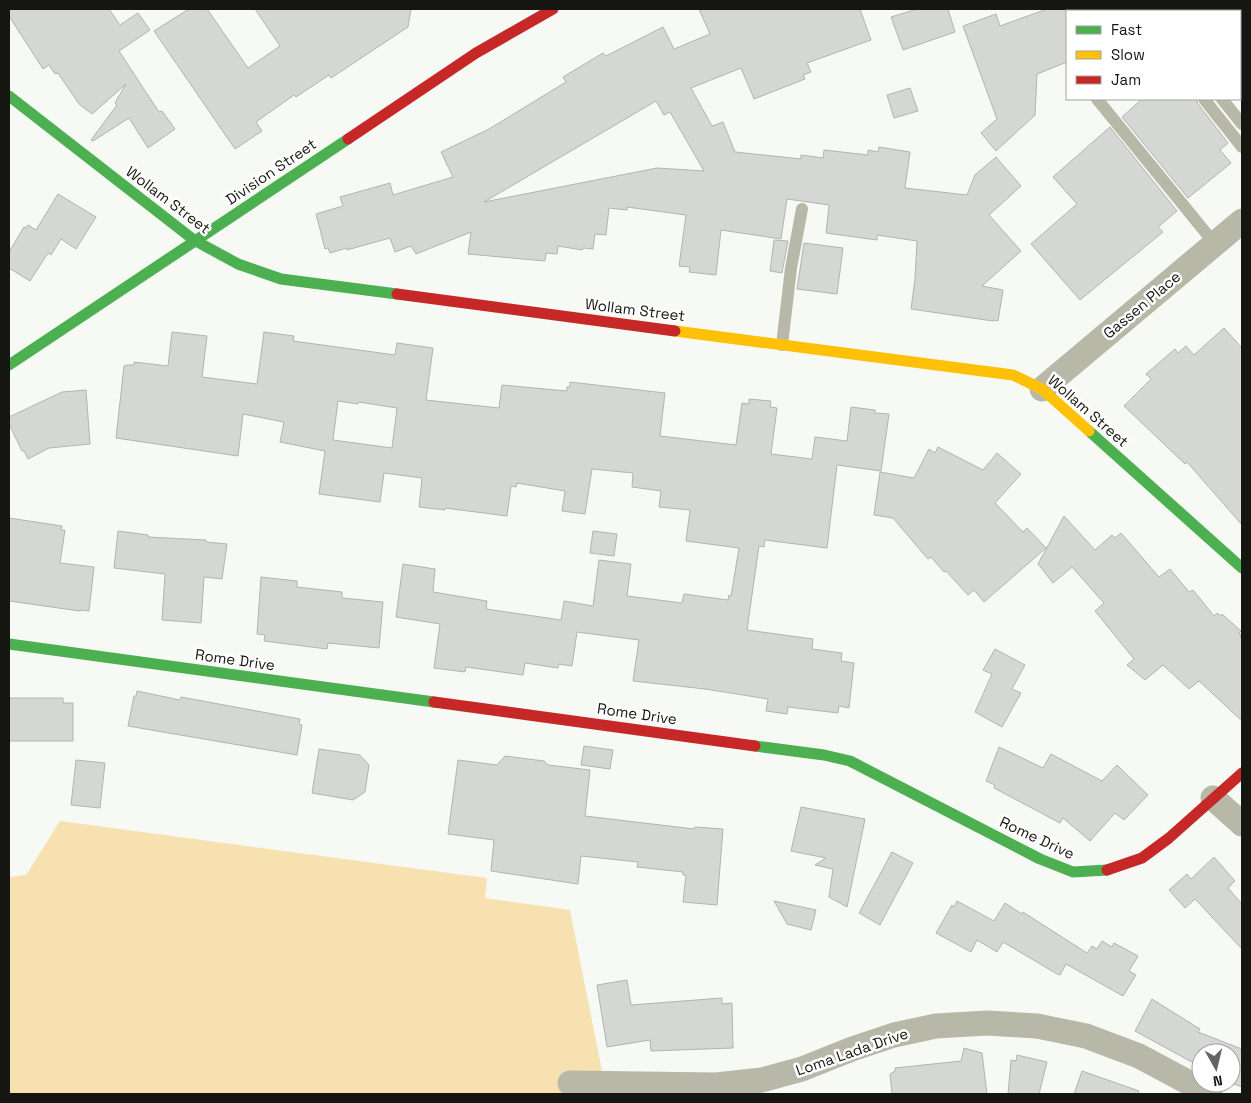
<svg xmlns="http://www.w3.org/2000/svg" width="1251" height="1103" font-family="'Space Grotesk',sans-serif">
<rect width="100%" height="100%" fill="#f7f9f4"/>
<!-- green -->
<path fill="#f7e1b0" d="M60,821l427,57 -2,20 85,12 32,161 -35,4 5,19h-563v-217l17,-2z"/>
<!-- building -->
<path fill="#d4d7d3" stroke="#b2b4b0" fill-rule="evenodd" d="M9,9h100l11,16 18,-12 12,17 -31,21 40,61 3,-1 13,18 -27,19 -19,-30 -36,23 -2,-1 26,-35 -2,-2 11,-19 -34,30 -13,-10 -21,-31 -3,1 -6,-9 -6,4 -34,-53z
M189,9h18l41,59 32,-22 -25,-37h156l-3,18 -77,51 -2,-3 -33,22 -2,-2 -38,27 6,9 -27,18 -81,-118z
M699,9h161l11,31 -64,23 4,9 -8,3 2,4 -51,20 -13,-31 -50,20 21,38 11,-4 12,30 66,7v-4l22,3 1,-8 44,5v-5l10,2 1,-5 31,5 -5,36 62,7 8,-20 21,-18 25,29 -32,29 32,36 -39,35 21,4 -5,31 -5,-1v1l-82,-12 4,-30 2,-38 -40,-6v5l-51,-7 3,-28 -42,-6 -6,40 -60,-9 -5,45 -27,-3 1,-5 -11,-1 7,-51 -59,-8v3l-18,-2 -3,27 -11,-1 -2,15 -10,-1 -1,2 -24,-4 -1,8 -11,-1 -1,8 -77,-7 3,-22 -55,22 -5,-8 -16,6 -5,-14 -43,12v-2l-17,5 -2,-5 -3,1 -9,-35 27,-8 -3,-9 50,-14 3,12 60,-18 -12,-25 48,-23 77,-47 -3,-5 40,-24 3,3 57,-29 11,22 36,-15zM656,101l8,14 6,-3 34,59 -47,-3 -173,34z
M917,9h31l7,23 -52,18 -12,-33z
M1047,9h20v53l-30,12 -2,41 -39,36 -15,-18 16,-14 -34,-93 33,-12 4,12z
M910,88l8,23 -24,7 -7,-23z
M1142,99h54l2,5 30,39 -8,7 11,13 -43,35 -66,-81z
M1110,127l67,84 -19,16 5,5 -83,68 -49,-56 46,-40 -24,-27z
M58,194l38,23 -20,32 -15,-10 -10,16 -3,-2 -18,28 -21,-13v-16l15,-25 2,1 2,-3 8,5z
M774,240l14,1 -6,32 -12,-2z
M804,243l39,5 -6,46 -40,-5z
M1224,328l18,20v177l-55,-63 -2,2 -61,-58 27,-27 -5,-5 29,-25 3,4 8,-7 8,9z
M172,332l35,4 -5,41 55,7 7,-52 30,4 -1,5 102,14 2,-12 36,5 -7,52 73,8 3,-23 65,6v-4h3v-5l95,11 -5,43 76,9 6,-42 7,1v-5l22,2 -1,6 7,1 -6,46 41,5 3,-22 32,4 4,-34 24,3v3l14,1 -8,57 -44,-6 -10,83 -62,-8 -1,7 -5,-1 -12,84 66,9 -1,10 30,4 -1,8 13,2 -5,45 -10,-2 -1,7 -50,-6 -1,7 -21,-3 2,-12 -63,-10 -72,-8 6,-41 -62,-8 -5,34 -13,-2 -1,4 -33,-5 -2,12 -57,-8 -1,5 -31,-4 6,-44 -44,-7 7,-53 32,5 -2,23 54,9 -1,8 75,11 3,-19 29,5 6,-46 32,4 -4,32 55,7 2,-9 44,6 1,-5 2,1 8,-48 -53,-7 4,-31 -31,-3 2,-16 -29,-4 1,-14 -41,-4 -7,45 -23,-3 3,-20 -48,-8 -1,4 -5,-1 -4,30 -62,-8v2l-26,-3 3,-29 -38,-5 -4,29 -61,-8 6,-43 -45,-9 4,-20 -41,-8 -5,42 -122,-18 8,-72 3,-1h7v-3l34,4zM338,401l20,3 1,-2 38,6 -5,40 -59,-8z
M86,390l4,54 -41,4 -21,11 -4,-8h-2l-13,-27v-7l53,-25z
M938,447l45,23 14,-17 24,21 -26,29 28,29 4,-4 19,20 -62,54 -10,-12 -6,5 -22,-24 -2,1 -13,-15 -3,2 -35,-41 -19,-3 6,-43 34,6 15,-29 6,4z
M1064,516l31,34 17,-15 3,3 6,-5 38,44 11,-8 19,23 4,-2 21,26 3,-3 4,3 1,-2 19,17 -2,2 2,2 -1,2 2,3v81l-43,-40 -10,8 -26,-24 -18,15 -18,-15 7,-6 -39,-48 9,-8 -32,-36 -19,16 -15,-19z
M9,518l53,8 -1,4h4l-5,33 34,4 -5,44 -9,-1v1l-71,-10z
M118,531l30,4v2l58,3v2l21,2 -5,35 -18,-2 -3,46 -39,-3 3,-46 -51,-6z
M593,531l24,3 -3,22 -24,-3z
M261,577l36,4v6l45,5v6l41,4 -4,46 -51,-5 -1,6 -63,-8 1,-6 -8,-1z
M995,649l30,16 -13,24 9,4 -19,34 -27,-15 17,-38 -9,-4z
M137,691l43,9 1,-3 119,22 -1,5 3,1 -5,30 -169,-29 6,-30h2z
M9,698h54v5h10v38h-64z
M584,746l29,4 -3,19 -29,-4z
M999,747l44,21 8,-14 51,27 15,-16 31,30 -24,25 -9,-7 -25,28 -27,-23 -3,5 -66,-35 1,-3 -9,-4z
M319,749l41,6 9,10 -4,27 -12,8 -41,-7z
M505,756l39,5 4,4 42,5 -5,46 109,13 1,-2 28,2 -6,76 -34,-3 3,-27h-3v-3l-46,-5 1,-5 -57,-6 -3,28 -87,-13 3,-31 -46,-6 10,-74 39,5z
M76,760l29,3 -5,45 -29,-3z
M801,807l64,12 -18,88 -18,-10 4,-28 -18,-4 11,-7 -35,-7z
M892,852l21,11 -33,62 -21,-12z
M1214,857l21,24 -7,7 14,16v45l-47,-50 -10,9 -16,-18 18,-16 4,5z
M774,901l42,9 -5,20 -24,-6z
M957,901l37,20 11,-18 17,11 1,-2 64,41 5,-7 5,3 5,-8 10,6 2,-4 24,13 -9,15 7,4 -13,21 -57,-32 -6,11 -3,-1 -54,-32 -6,10 -20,-12 -6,12 -35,-19 16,-28 2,2z
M627,980l4,25 91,-7v6l10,-1 1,45 -82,3 -1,-11 -43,7 -10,-62z
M1152,999l48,30 -2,3 44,17v38l-11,-4v-30h-30v14l-66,-36z
M964,1048l18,5 5,41h-95l-2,-20 5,-3v-3l66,-7z
M1017,1055l30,7 -8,32h-31l3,-34 5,1z
M1082,1071l57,20 -1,3h-64z"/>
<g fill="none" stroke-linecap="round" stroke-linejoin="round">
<!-- lane -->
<path stroke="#b7b8a8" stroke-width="12" d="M1097,99l118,145
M1204,99l38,48
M1222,99l20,25
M782,345l9,-77 11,-59"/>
<!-- street -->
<path stroke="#b7b8a8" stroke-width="25" d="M1042,389l200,-168
M1213,798l29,26
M570,1083l146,2 46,-5 40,-11 50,-20 42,-14 42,-9 51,-3 50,3 49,10 53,20 71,38"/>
<!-- fast -->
<path stroke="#4caf50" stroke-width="11" d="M9,96l185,144 44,24 43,15 116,15
M9,365l339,-226
M1089,431l153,137
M9,644l425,58
M755,746l69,9 26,6 190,98 33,13 34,-2"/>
<!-- slow -->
<path stroke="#ffc107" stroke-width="11" d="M675,331l338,44 29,14 47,42"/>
<!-- jam -->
<path stroke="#c62828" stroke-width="11" d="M348,139l128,-86 77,-44
M397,294l278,37
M434,702l321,44
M1107,870l35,-12 27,-20 73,-65"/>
</g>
<g text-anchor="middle" stroke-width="5" stroke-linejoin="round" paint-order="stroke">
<!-- street labels -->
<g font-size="15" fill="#151612" stroke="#fff">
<text transform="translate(271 172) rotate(-34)" y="5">Division Street</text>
<text transform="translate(168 200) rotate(37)" y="5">Wollam Street</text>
<text transform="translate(1142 305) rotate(-40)" y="5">Gassen Place</text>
<text transform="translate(635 310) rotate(7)" y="5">Wollam Street</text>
<text transform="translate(1088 411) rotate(41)" y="5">Wollam Street</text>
<text transform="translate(235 660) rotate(8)" y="5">Rome Drive</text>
<text transform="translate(637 714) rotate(8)" y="5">Rome Drive</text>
<text transform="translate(1037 838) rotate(25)" y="5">Rome Drive</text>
<text transform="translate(852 1052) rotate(-19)" y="5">Loma Lada Drive</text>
</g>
</g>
<!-- border -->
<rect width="1251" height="1103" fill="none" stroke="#151612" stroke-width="20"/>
<!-- legend -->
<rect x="1066" y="10" width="175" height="90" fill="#ffffff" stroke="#a1a2a0"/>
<rect x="1076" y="26" width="25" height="8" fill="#4caf50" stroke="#a1a2a0"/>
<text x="1111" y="35" font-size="15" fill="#151612">Fast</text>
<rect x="1076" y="51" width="25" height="8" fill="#ffc107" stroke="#a1a2a0"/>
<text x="1111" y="60" font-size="15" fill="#151612">Slow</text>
<rect x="1076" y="76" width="25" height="8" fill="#c62828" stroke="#a1a2a0"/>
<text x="1111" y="85" font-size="15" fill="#151612">Jam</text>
<!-- north arrow -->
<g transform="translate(1216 1068) rotate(172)"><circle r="24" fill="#ffffff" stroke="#a1a2a0"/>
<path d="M0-4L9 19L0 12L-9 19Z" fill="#646561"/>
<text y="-8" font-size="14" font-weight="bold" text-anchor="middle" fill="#151612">N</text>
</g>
</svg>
